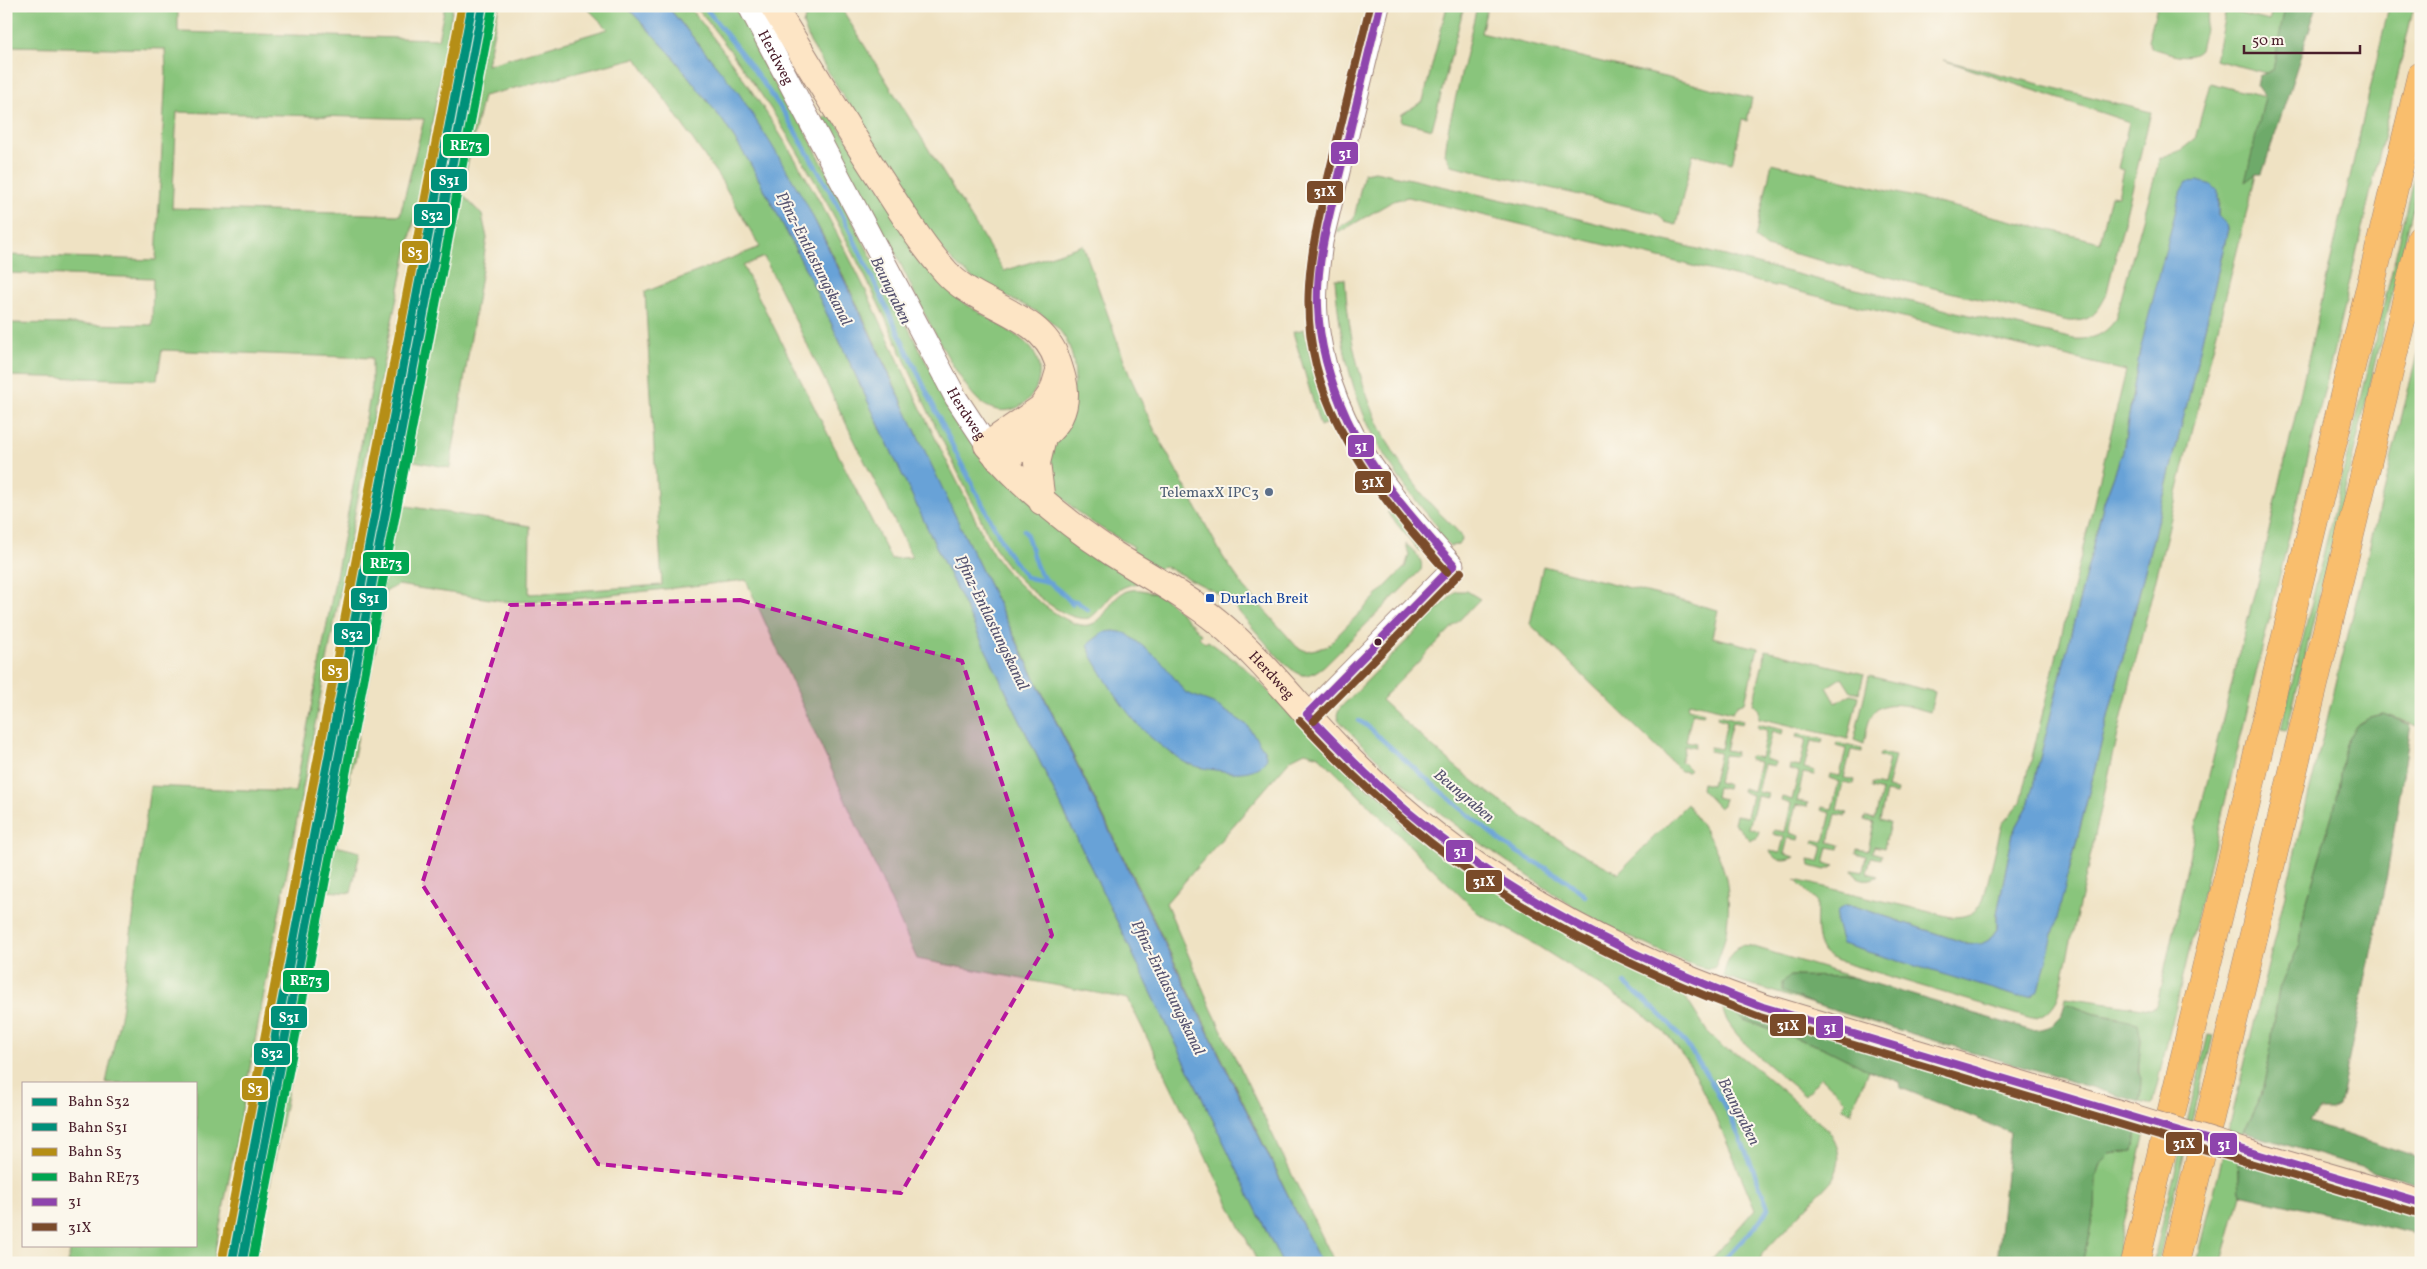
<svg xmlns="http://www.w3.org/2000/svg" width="2427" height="1269" font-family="Vollkorn,serif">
<rect width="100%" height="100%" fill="#fbf7ec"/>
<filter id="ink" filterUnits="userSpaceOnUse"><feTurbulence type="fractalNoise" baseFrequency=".02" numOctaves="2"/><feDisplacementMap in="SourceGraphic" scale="10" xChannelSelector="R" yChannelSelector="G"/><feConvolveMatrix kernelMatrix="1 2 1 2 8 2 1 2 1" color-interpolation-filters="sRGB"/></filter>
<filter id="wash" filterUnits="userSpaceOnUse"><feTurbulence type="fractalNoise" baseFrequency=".0096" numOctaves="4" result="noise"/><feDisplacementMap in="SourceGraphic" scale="20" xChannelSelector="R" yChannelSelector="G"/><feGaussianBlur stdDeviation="1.12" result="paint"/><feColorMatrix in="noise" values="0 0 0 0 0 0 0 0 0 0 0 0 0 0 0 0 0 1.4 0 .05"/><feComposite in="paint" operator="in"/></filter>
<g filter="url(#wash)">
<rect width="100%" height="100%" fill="#efe2c3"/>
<!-- green -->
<path fill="#89c57b" stroke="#6a7253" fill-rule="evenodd" d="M6,6h172v25l2,1 258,7 7,-33h8l-33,187 -32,146 -175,924h-145l3,-18h125v-162h-90l15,-71 29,-226 145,6 77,-406v-28l-210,-8 -5,30 -151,-4v-53l146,2 1,-47 -147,-5v-18l150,5 10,-188 -1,-23 -159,-3zM177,112l247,7 -24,96 -228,-7z
M478,6h21l-12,59 121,-36 -23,-23h41l44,47 53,68 27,42 29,54 31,61 130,277 342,708h-24l-130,-264 -211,-40 -171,-379 -180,20 -56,2 -112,-17 -13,7 -6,40 -43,214 24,6 -9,41 -25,-2 -71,372h-15l67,-350 4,-7 1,-22 146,-758zM636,58l85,122 39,67 -115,45 17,293 -133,9 1,-68 -130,-21 9,-45 41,8 37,-230 -5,-23 -21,-22 22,-97zM764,257l148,300 -21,2 -148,-293z
M667,6l23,2c84,104 142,208 198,330 24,53 49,105 76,157 13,27 24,57 44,78 13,15 60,57 81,52 23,-5 20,-43 57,-34 4,2 10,1 13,3 14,9 30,28 42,40l-2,3 6,6 3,-2 35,25 28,28 2,-2 62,66 344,229 29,46 16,16 14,5 23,18 67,58c12,17 15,32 4,50l-70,74 -3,9h-51l47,-54 -36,-85 -28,-57 -22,-30 -33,-29 -100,-63 -58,-32 -159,-157 -14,-4 -14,7 -125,144 46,107 123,253h-14c-118,-245 -238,-488 -358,-731 -64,-129 -116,-267 -193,-389 -30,-49 -66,-93 -103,-137z
M695,6h45l192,367 206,210c-30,6 -27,19 -48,35 -27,6 -73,-38 -88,-59 -12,-18 -21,-40 -31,-60 -20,-41 -40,-81 -59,-123 -60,-132 -123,-257 -217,-370z
M809,6l8,4 5,-4h18l164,265 79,-26 46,129 25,55 69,128 21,30 53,60 9,4 20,-4 79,-80 4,-12 -3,-11c8,8 18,14 15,26l-97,96c-7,5 -13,10 -22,9 -17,-3 -57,-60 -74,-74l2,-3 -7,-6 -2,3 -57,-29 -5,3 -28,-16 2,-7c-38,-20 -66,-36 -90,-74l32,-92c-1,-69 -51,-69 -98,-99 -19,-13 -33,-29 -48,-45l-119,-194 -7,-18z
M1447,6h17l-32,123 -31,-8 1,-7 21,-13z
M1477,6l10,2 -6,25 271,65 -5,23 -5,-1 -10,43 -39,-9 -17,71 -11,-3 -8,-9 -206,-48 -6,-11 3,-24z
M2157,6l53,1 -10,43c-11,12 -33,2 -48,-2l-4,-7z
M2273,6h15l-15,65 -7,2 -51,-13 11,-50 43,11z
M2389,6h25l-91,390 -171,709 -12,-3c1,-21 -4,-40 1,-61l-22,-23 -27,-5 -27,-10 1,-6 84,12 5,-2 3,-7 37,-169 63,-252z
M1943,60l208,52 -45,184c-10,19 -16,26 -38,25l-302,-74 -11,-9 17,-75 328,79 11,-47 7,1 6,-26 -6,-2 11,-46z
M2210,83l55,14 -9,77 -132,534 -66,290c-7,13 -15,20 -30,20l-190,-57c-4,-2 -11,-5 -14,-8 -10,-13 -7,-35 -7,-51l-22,-22 156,37c15,0 24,-3 32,-16l19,-77 19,-22 105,-431 -718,-174 -15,4 -55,32v-5l16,-10 10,-45 11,-2 137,31 344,87 218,50c18,1 31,-4 41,-19l45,-162 21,-8 14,-11zM2219,199l-1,17 9,9 1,4 -38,163 -121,480 -50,125 -174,-92 9,1 111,37 16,2 8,-5 8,-11v-15l16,-81 15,-27 76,-304 19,-51 17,-101z
M831,115l125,182c18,14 67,38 77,54 21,34 -15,76 -50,53 -25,-16 -76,-125 -90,-157l-6,2 -65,-130z
M2421,151v23l-134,556 -6,-1z
M1335,279h10c5,86 28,156 84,223 10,12 22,21 32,33l1,5 -5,5 -7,1 -13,-13 1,-6c-71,-82 -94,-139 -103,-248z
M1304,329l11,50 14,43 -9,4 -27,-94z
M2421,338v389l-38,-13 -12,3 -14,8 -9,13 -5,16 -6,44 -34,116 -3,30 -21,45 -11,76 -7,31 -18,36 -5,28 2,34 -18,69h-25l114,-478z
M1387,512l8,1 28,36 -4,2z
M1543,566l175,44 -6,27 46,11 -13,54 -8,3 -4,7 -44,-10 -1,6 16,4 -1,3 -11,-2 -6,28 10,2 -1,4 -10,-2 -4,16 9,9 -2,2 -7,-1 -151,-147z
M1456,591h11l13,8 -99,101c38,35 77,71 119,101 38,27 78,51 118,72l69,-69c29,41 47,69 40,122 -2,13 -6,29 -12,41 -10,6 -39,-10 -50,-14 -32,-15 -64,-29 -94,-48 -15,-9 -29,-20 -44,-30 -69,-46 -133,-94 -189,-156l-1,-4 3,-7z
M1766,650l98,24 -5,19 -8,-2 -9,-14 -15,10 9,16 15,-9 7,2 -10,43 -89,-21v-8l-6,-6z
M1869,676l66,16 -5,20c-16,-4 -48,-17 -59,5 -4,7 -5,18 -7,27l-10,-4z
M1718,715l25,6 -1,3 -10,-2 -7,28 11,2 -1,4 -11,-1 -6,27 10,3 -1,4 -10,-2 -2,10 10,2 -2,6 -4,3 -18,-19 1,-6 10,2 8,-32 -11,-2 1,-4 11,2 6,-28 -10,-3z
M1758,724l25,6 -1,4 -10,-3 -7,28 10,3v4l-11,-2 -7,28 11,2 -1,4 -10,-2 -8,32 10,3 -2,7 -7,2 -16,-17 2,-8 11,2 5,-22 -10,-3 1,-4 10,3 7,-29 -11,-2 1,-4 11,2 6,-28 -10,-2z
M1797,734l26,5 -1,4 -11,-2 -7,27 11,3 -1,4 -11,-2 -6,28 11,2 -1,4 -11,-2 -7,28 11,3 -1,4 -11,-2 -4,16 11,3c-8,5 -22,4 -25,-6l10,2 4,-16 -11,-3 1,-4 11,2 6,-28 -10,-3 1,-4 10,3 7,-28 -10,-3 1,-4 10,2 6,-28 -10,-2z
M1837,743l25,6v3l-11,-2 -7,28 11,2 -1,4 -11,-2 -6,28 10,3 -1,3 -10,-2 -7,28 11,3 -1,4 -11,-2 -4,16 11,3 -10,4 -15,-4 -1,-6 10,2 4,-16 -10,-3 1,-3 10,2 7,-29 -10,-3 1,-3 10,2 7,-28 -10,-3 1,-4 10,2 6,-27 -10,-3z
M1880,753l15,3 -8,32 11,2 -1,4 -11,-2 -6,28 10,3 -6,25 -10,-2 -2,6 10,3 -1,4 -10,-2 -4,16 11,3c-9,6 -22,4 -26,-6l11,2 3,-16 -10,-3 1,-4 11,2 6,-28 -10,-3 1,-3 10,2 7,-28 -11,-3 1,-4 11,2 6,-27 -10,-3z
M1741,945l10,1 101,31 -62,-1 -7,15 33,14 -93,-29c4,-13 6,-24 18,-31z
M1731,1004l13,16 80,28 44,22 -17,43 -9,-5 4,-7 -25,-24 -16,19c-18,-16 -84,-65 -82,-89z
M2208,1035l5,1 -55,227h-5z
M2137,1131l8,1 -30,131h-33l13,-54 1,-32 4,-14 9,-9 24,-3z"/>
<!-- forest -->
<path fill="#6eaa6b" stroke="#5c644b" d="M2285,6h32l-55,168h-6l-11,8 20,-85 -8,-11 2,-10 14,-6z
M2383,714l28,11 -24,150 -48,232 -7,4h-14l-9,11 112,37v26l-178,-53 18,-36 7,-31 11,-77 21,-44 3,-30 34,-116 6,-44 5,-16 9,-13 14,-8z
M1789,976l63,1 177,53c22,-1 31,-5 36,-27l27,10 46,10 3,18 -3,31 3,6 -1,24 -324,-97 -34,-14v-8z
M1737,1006l400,125 -4,20 -24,3 -9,9 -4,14 -1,32 -13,54h-85l13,-131 -109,-44 -1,-6 -32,-12 -44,-22 -80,-28 -7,-6z
M2238,1160l183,51v24l-181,-41z"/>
<!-- water -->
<path fill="#67a2d7" stroke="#586081" d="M626,6h41l71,86 33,52 35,59 49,99 106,226 360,735h-39l-342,-708 -130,-277 -31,-61 -29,-54 -27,-42 -53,-68z
M2198,181l14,4 6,6v25l9,9 1,4 -38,163 -151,598 -8,6 -12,1 -177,-53 -6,-22 2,-11 7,-6 9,1 111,37 16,1 8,-4 8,-11v-15l16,-81 15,-27 76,-304 19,-51 17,-101 40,-156 7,-12z
M1114,631l12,2 34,27 26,33 27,10 34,22 17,25 3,8c-7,13 -23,15 -37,14 -13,-2 -28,-3 -41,-8 -7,-2 -13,-8 -19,-12 -37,-24 -57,-60 -79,-97l-3,-11 16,-12z"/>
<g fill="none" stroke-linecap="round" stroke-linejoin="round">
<!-- stream -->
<path stroke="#67a2d7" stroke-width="4.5" d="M704,6l45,57 36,51 50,86 122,255 51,98 18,24 22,5
M1024,530c9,14 7,31 17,44 9,12 23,17 31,30
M1071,601h5l12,9
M1359,721l7,4c44,40 89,80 136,117 26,20 60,30 83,54
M1625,983c17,15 35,29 50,47 43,52 70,116 93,178l-7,12 -40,43"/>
</g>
</g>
<g filter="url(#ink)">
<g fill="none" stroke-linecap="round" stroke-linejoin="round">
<!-- minor casing -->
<g stroke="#9c8077" stroke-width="21">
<path id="minor" d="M1307,714l147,-149c-67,-75 -127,-145 -136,-250 -2,-24 2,-49 5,-73l57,-236"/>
</g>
<!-- tertiary casing -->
<g stroke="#9c8077" stroke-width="24">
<g id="tertiary">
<path id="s1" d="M749,6l207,392 31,47"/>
</g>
</g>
<!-- secondary casing -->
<g stroke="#9c8077" stroke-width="28">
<g id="secondary">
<path d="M773,6c35,57 69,114 106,171 21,32 41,66 67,95 31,35 95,40 111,88 3,9 8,23 8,33 1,38 -36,56 -68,64"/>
<path id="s2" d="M1059,371l-6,20 -12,17 -54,37c37,43 78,77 125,108 36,23 73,42 106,69 49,41 86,93 131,137 115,116 260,195 414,248l359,107"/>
<path d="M1042,502l-5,-39 6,-25"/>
<path d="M2251,1154l170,49"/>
</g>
</g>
<!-- motorway casing -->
<g stroke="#9c8077" stroke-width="29">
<path id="motorway" d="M2135,1263l286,-1187
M2175,1263l246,-1024"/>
</g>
<!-- minor -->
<use href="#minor" stroke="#fff" stroke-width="19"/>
<!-- tertiary -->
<use href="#tertiary" stroke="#fff" stroke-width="22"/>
<!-- secondary -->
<use href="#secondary" stroke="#fde5c5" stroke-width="26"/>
<!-- motorway -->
<use href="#motorway" stroke="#f9be6d" stroke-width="28"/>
<!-- secondary-bridge casing -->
<g stroke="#9c8077" stroke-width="28" stroke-linecap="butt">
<path id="secondary-bridge" d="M2122,1114l129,40"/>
</g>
<!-- secondary-bridge -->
<use href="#secondary-bridge" stroke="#fde5c5" stroke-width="26"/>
<!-- bus-1 casing -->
<g stroke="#fbf7ec" stroke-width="11">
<path id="bus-1" d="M1380,6c-13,54 -26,108 -39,162 -11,45 -25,91 -23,138 1,39 13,78 29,113 25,55 67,101 107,146
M1307,714c32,34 65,67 100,97 106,89 228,148 356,196l658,196
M1307,714l147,-149"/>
</g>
<!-- bus-2 casing -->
<g stroke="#fbf7ec" stroke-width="11">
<path id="bus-2" d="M1370,6c-12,49 -24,98 -36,147 -24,100 -45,175 5,273 27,54 67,100 108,146
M1300,721c32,34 65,67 101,97 105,91 230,151 359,199l658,196
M1314,721l147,-149"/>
</g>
<!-- bus-1 -->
<use href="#bus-1" stroke="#8e44ad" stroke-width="8"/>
<!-- bus-2 -->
<use href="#bus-2" stroke="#7a4b2a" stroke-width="8"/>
<!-- rail-1 casing -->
<g stroke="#fbf7ec" stroke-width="12">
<path id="rail-1" d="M232,1263l240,-1257"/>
</g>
<!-- rail-2 casing -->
<g stroke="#fbf7ec" stroke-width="12">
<path id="rail-2" d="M242,1263l240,-1255"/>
</g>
<!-- rail-3 casing -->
<g stroke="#fbf7ec" stroke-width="12">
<path id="rail-3" d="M222,1261l240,-1255"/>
</g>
<!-- rail-4 casing -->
<g stroke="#fbf7ec" stroke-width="12">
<path id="rail-4" d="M252,1263l240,-1253"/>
</g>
<!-- rail-1 -->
<use href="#rail-1" stroke="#00907a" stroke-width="9"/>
<!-- rail-2 -->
<use href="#rail-2" stroke="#00907a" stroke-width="9"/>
<!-- rail-3 -->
<use href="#rail-3" stroke="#b58e14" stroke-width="9"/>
<!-- rail-4 -->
<use href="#rail-4" stroke="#00a651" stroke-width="9"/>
</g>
</g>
<!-- marked area -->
<path fill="#b5179e" fill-opacity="0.2" stroke="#b5179e" stroke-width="4" stroke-dasharray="10 6" stroke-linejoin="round" d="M740,600l222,61 90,274 -151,258 -303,-29 -176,-280 88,-279z"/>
<!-- markers -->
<circle fill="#5c6f8a" stroke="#fbf7ec" stroke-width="2" cx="1269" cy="492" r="5"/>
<rect fill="#1a4fb4" stroke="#fbf7ec" stroke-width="2" x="1205" y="593" width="10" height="10" rx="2.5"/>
<circle fill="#4a1f2b" stroke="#fbf7ec" stroke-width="2" cx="1378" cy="642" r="4.5"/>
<g text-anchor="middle" stroke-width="4" stroke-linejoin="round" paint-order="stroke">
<!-- street labels -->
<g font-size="15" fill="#4a1f2b" stroke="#fbf7ec">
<text dy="5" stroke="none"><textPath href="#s1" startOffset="58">Herdweg</textPath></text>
<text dy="5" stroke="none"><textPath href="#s1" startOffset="462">Herdweg</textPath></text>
<text dy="5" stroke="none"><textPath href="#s2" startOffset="475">Herdweg</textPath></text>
</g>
<!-- service labels -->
<g font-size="15" fill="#4e5e75" stroke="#fbf7ec" text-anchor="end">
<text x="1259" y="497">TelemaxX IPC3</text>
</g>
<!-- transit labels -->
<g font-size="15" fill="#164399" stroke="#fbf7ec" text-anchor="start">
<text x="1220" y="603">Durlach Breit</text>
</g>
<!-- water labels -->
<g font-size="16" font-style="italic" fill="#565370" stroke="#fbf7ec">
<text transform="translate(815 258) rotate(63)" y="6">Pfinz-Entlastungskanal</text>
<text transform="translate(892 290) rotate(64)" y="6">Beungraben</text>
<text transform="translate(993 622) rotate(64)" y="6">Pfinz-Entlastungskanal</text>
<text transform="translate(1465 795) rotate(40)" y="6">Beungraben</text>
<text transform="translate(1169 987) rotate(64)" y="6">Pfinz-Entlastungskanal</text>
<text transform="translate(1740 1111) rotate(63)" y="6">Beungraben</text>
</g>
</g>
<g stroke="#fbf7ec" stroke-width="2">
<rect x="442" y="133" width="48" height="24" rx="5" fill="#00a651"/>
<rect x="1330" y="141" width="29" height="24" rx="5" fill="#8e44ad"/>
<rect x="430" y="168" width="38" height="24" rx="5" fill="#00907a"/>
<rect x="1306" y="180" width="38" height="24" rx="5" fill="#7a4b2a"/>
<rect x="413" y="203" width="38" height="24" rx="5" fill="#00907a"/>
<rect x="401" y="240" width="28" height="24" rx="5" fill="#b58e14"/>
<rect x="1347" y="434" width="28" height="24" rx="5" fill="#8e44ad"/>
<rect x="1354" y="470" width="38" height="24" rx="5" fill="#7a4b2a"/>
<rect x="362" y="551" width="48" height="24" rx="5" fill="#00a651"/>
<rect x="350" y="587" width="38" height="24" rx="5" fill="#00907a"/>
<rect x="333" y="622" width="38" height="24" rx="5" fill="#00907a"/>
<rect x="321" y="658" width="28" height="24" rx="5" fill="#b58e14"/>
<rect x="1445" y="839" width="29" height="24" rx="5" fill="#8e44ad"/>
<rect x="1465" y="869" width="38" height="24" rx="5" fill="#7a4b2a"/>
<rect x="282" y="969" width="48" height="24" rx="5" fill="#00a651"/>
<rect x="270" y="1005" width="38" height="24" rx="5" fill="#00907a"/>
<rect x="1769" y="1013" width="38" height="24" rx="5" fill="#7a4b2a"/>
<rect x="1815" y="1015" width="29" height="24" rx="5" fill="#8e44ad"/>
<rect x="253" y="1042" width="38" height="24" rx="5" fill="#00907a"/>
<rect x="241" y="1077" width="28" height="24" rx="5" fill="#b58e14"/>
<rect x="2165" y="1131" width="38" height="24" rx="5" fill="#7a4b2a"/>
<rect x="2209" y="1132" width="29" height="24" rx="5" fill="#8e44ad"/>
</g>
<g font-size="14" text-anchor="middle" font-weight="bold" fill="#fff">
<text x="466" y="150">RE73</text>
<text x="1345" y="158">31</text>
<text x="449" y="185">S31</text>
<text x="1325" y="196">31X</text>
<text x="432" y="220">S32</text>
<text x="415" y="257">S3</text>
<text x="1361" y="451">31</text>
<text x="1373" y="487">31X</text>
<text x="386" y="568">RE73</text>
<text x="369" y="603">S31</text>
<text x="352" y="639">S32</text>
<text x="335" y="675">S3</text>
<text x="1460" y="856">31</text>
<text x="1484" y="886">31X</text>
<text x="306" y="985">RE73</text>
<text x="289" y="1022">S31</text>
<text x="1788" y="1030">31X</text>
<text x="1830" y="1032">31</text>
<text x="272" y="1058">S32</text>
<text x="255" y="1093">S3</text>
<text x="2184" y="1148">31X</text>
<text x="2224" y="1149">31</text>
</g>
<!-- margin -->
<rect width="2427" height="1269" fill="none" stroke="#fbf7ec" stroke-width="25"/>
<!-- legend -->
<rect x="22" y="1082" width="175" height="165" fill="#fbf7ec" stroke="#b4a19f"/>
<rect x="32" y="1098" width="25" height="8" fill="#00907a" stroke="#b4a19f"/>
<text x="68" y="1106" font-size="15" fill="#4a1f2b">Bahn S32</text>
<rect x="32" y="1123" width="25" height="8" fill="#00907a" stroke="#b4a19f"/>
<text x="68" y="1132" font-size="15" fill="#4a1f2b">Bahn S31</text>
<rect x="32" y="1148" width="25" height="8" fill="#b58e14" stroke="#b4a19f"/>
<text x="68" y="1156" font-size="15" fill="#4a1f2b">Bahn S3</text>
<rect x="32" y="1173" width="25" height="8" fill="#00a651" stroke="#b4a19f"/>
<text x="68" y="1182" font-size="15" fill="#4a1f2b">Bahn RE73</text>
<rect x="32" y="1198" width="25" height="8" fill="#8e44ad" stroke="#b4a19f"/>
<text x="68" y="1206" font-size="15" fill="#4a1f2b">31</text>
<rect x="32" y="1223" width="25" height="8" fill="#7a4b2a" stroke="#b4a19f"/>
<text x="68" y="1232" font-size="15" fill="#4a1f2b">31X</text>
<!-- scale -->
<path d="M2244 45v8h116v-8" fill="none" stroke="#4a1f2b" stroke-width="2.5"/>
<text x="2252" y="45" font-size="15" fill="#4a1f2b" stroke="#fbf7ec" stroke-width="4" paint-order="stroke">50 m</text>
</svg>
